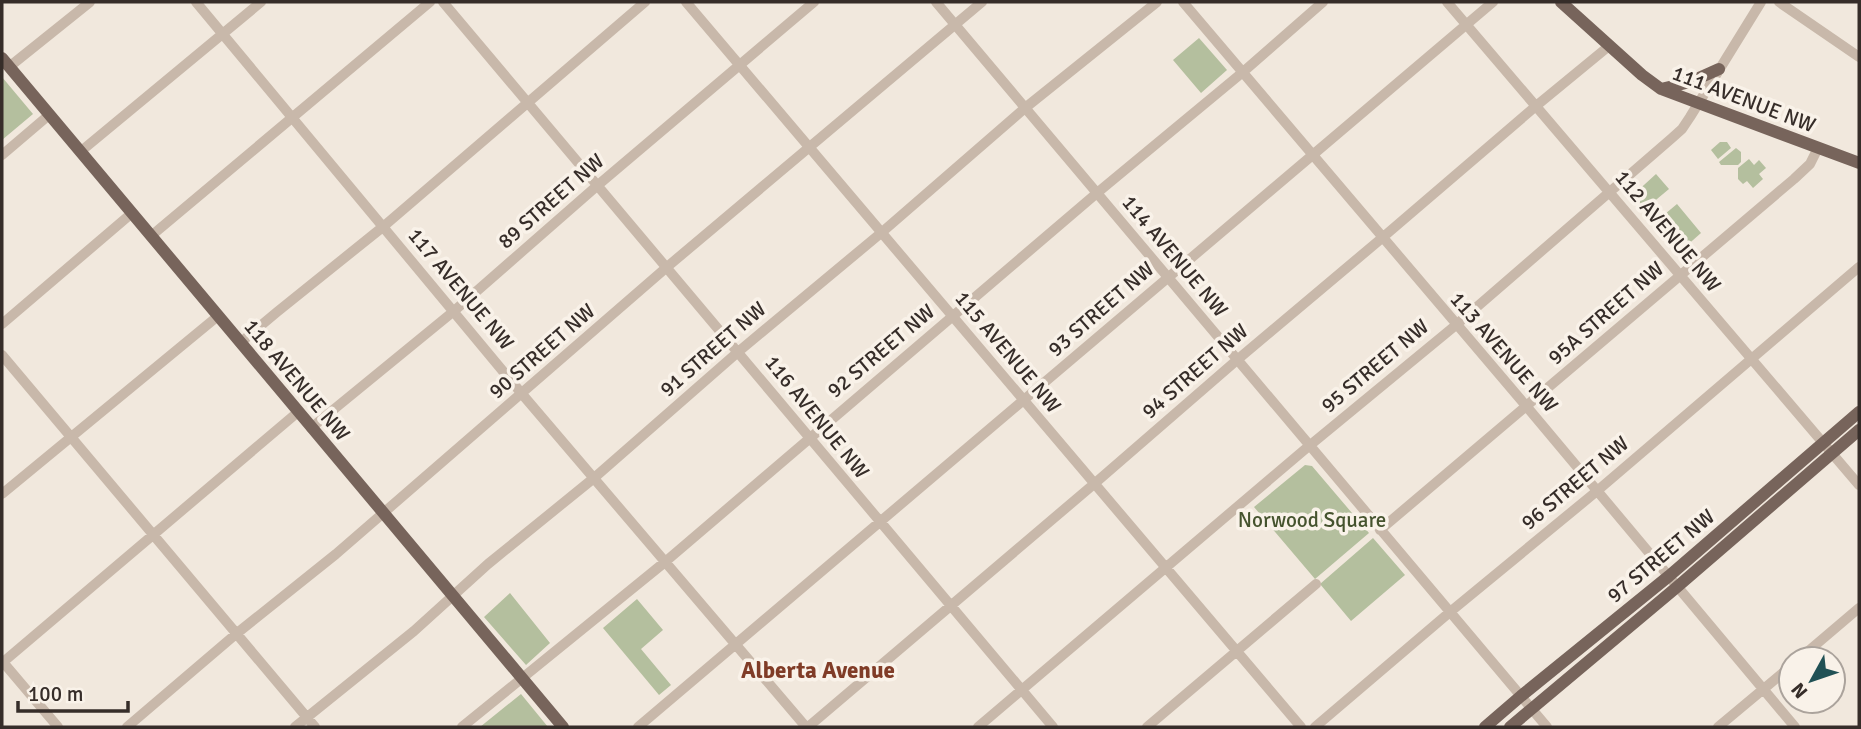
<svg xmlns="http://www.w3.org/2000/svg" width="1861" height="729" font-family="Signika,sans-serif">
<rect width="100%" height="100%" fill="#f1e8dd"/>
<!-- green -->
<path fill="#b4bf9e" d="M1199,38l28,32 -26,23 -28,-33z
M2,77l31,37 -31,26z
M1720,142h7l4,6 -13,11 -7,-9z
M1736,148l5,4v10l-3,3h-17l-2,-3z
M1749,159l5,6 5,-5 7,8 -7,6 4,5 -10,9 -6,-7 -4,3 -5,-5v-11z
M1656,174l13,15 -24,20 -12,-14z
M1677,204l24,29 -17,15 -10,-12 -5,4 -8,-8 5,-5 -7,-8z
M1305,465l7,1 57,67 -54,46 -61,-72z
M1373,538l32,37 -54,46 -31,-37z
M510,593l40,50 -24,22 -42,-48z
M637,599l26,31 -22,19 30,36 -12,10 -56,-67z
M521,694l27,33h-68z"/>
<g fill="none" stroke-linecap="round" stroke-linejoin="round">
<!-- minor -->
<path stroke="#c8b8aa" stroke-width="10" d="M196,2l326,392 284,333
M443,2l610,725
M686,2l615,725
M936,2l611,725
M1183,2l344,405 268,320
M1447,2l412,483
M1779,2l80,55
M9,67l81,-65
M80,152l181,-150
M2,155l47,-40
M151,236l279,-234
M2,324l130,-111
M240,343l37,-31 107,-86 261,-224
M2,355l313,372
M311,428l143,-117 144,-126 216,-183
M2,494l216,-178
M1380,530l414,-351 16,-15 8,-16
M1799,659l60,-51
M2,661l56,66
M2,663l296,-251
M127,727l109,-93 100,-80 331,-287 315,-265
M295,727l119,-96 74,-67 106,-86 144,-126 143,-119 144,-125 132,-106
M462,727l203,-165 432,-369 146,-121 80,-70
M638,727l855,-725
M808,727l286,-243 143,-124 145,-122 154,-132 73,-60
M978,727l325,-276 153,-126 216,-187 10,-9 8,-12 71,-115
M1147,727l169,-143
M1315,727l135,-115 147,-121 262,-224
M1718,727l73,-61"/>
<!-- major -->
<path stroke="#77645b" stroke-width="12" d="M1561,2l81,73 19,14 198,74
M2,58l561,669
M1661,89l29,-7 29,-13
M1485,727l36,-31 148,-120 190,-164
M1510,727l167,-140 182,-157"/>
</g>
<g text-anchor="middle" stroke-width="7" stroke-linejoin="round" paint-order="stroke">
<!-- street labels -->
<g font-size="21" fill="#362d29" stroke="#f9f2e9">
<text transform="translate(1744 99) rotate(21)" y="7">111 AVENUE NW</text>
<text transform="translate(551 201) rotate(-41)" y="7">89 STREET NW</text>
<text transform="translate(1668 231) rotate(50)" y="7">112 AVENUE NW</text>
<text transform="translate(1175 256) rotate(50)" y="7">114 AVENUE NW</text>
<text transform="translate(461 289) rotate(50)" y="7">117 AVENUE NW</text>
<text transform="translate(1101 309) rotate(-41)" y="7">93 STREET NW</text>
<text transform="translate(1606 313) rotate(-41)" y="7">95A STREET NW</text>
<text transform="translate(713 349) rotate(-41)" y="7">91 STREET NW</text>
<text transform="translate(542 351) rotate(-41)" y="7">90 STREET NW</text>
<text transform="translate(881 351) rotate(-40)" y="7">92 STREET NW</text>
<text transform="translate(1008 352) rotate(50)" y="7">115 AVENUE NW</text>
<text transform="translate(1504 352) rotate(49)" y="7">113 AVENUE NW</text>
<text transform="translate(1375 366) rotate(-40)" y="7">95 STREET NW</text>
<text transform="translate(1195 371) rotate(-41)" y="7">94 STREET NW</text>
<text transform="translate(297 380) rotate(50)" y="7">118 AVENUE NW</text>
<text transform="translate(817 417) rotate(51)" y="7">116 AVENUE NW</text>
<text transform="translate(1575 483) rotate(-40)" y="7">96 STREET NW</text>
<text transform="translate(1661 556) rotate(-40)" y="7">97 STREET NW</text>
</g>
<!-- park labels -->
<g font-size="21" fill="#45532e" stroke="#f9f2e9">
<text x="1312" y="527">Norwood Square</text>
</g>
<!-- neighbourhood labels -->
<g font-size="23" font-weight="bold" fill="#803c27" stroke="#f9f2e9">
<text x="818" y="678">Alberta Avenue</text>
</g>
</g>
<!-- border -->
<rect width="1861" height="729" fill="none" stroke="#362d29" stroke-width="7"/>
<!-- north arrow -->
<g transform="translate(1812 680) rotate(230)"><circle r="33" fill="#f9f2e9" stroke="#aba39c" stroke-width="2"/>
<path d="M0-5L12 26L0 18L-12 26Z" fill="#215155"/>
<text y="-10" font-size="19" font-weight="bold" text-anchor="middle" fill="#362d29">N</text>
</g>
<!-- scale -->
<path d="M18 701v10h110v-10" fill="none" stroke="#362d29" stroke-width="3.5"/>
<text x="28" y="701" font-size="21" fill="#362d29" stroke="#f9f2e9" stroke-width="5" paint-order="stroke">100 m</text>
</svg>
